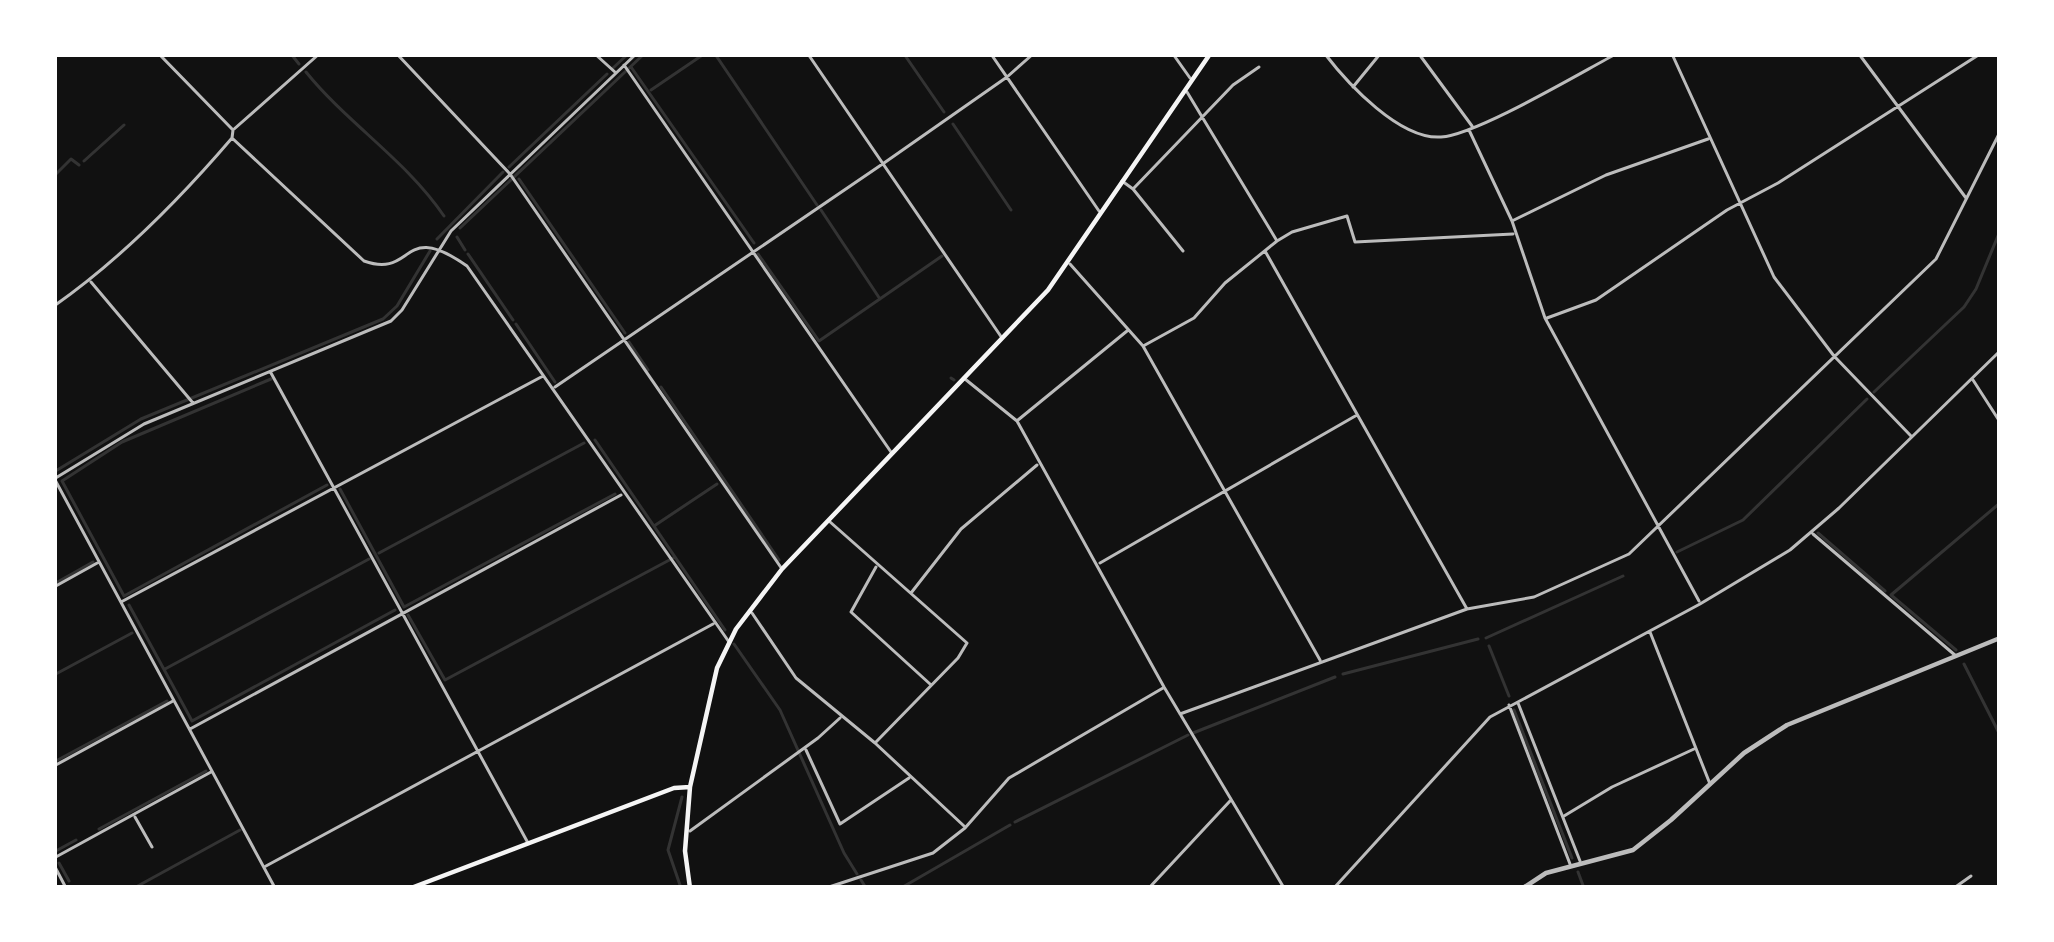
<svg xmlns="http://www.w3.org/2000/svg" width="2054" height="942" font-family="Roboto,sans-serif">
<rect width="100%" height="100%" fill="#111"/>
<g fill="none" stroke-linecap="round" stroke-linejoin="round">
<!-- stream -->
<path stroke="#333" stroke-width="3" d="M291,54l8,10
M715,54l102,151
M904,54l40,58
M631,67l123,176
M613,68l15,-14
M306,72c42,52 100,88 138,144
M651,90l53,-36
M953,124l58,86
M84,161l40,-36
M509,167l98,-93
M54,176l17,-17 8,6
M519,179l106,154
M821,210l59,89
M460,228l184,-174
M457,237l8,13
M437,239l66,-67
M468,254l45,66
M758,254l61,87 123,-85
M516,324l39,58
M629,342l19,28
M951,378l3,2
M271,379l-149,63 -60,39 62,115 203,-111
M661,387l118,173
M1874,392l90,-85 12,-18 24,-58
M595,440l130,190
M54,472l87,-53 242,-100 14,-13 33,-55
M340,489l64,118 211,-113
M654,526l63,-42
M1818,533l67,58
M1677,552l66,-32 124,-121
M379,553l205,-110
M54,584l39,-22
M129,605l63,116 203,-111
M408,615l37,65 230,-123
M1486,638l137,-62
M734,644l46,66 64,143 13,21
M1489,646l20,50
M1956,650l-65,-55 109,-92
M1964,664l36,71
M165,669l204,-110
M1343,674l135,-35
M54,675l78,-42
M1514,710l58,148
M1193,733l142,-56
M54,762l113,-61
M1015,822l173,-87
M99,829l107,-58
M54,852l22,-12
M59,863l10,18
M1578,872l6,16
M861,880l5,8
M134,888l106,-58
M681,888l-13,-38 14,-53
M901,888l109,-63"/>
<!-- minor -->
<path stroke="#bcbcbc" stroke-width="3" d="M159,54l73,75
M397,54l113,120 272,395
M595,54l21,19
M808,54l194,284
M991,54l108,157
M1173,54l17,24
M1325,54c23,30 75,86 116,83 35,-2 139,-64 175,-83
M1419,54l53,72
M1672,54l102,223 60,79 77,80
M1859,54l107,144
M624,65l267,387
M1353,87l27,-33
M1469,130l43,91 33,97 154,283
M232,138l132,123c51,18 36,-42 103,5l262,376
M1122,181l11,8 50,62
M1133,189l100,-104 26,-18
M1514,220l92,-45 102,-36
M1277,241l15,-9 55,-16 8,26 158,-8
M1265,251l202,358
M1070,264l73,82 177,314
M91,282l102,121
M54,306c67,-47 125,-106 178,-168l1,-8 86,-76
M1547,318l49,-18 131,-90 51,-27 202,-129
M1145,345l49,-27 31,-35 52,-42 -90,-149
M271,373l257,470
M965,379l52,42 147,266 120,201
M1973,380l27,42
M555,387l329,-224 123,-86 26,-23
M1018,420l109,-89
M54,478l221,410
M54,479l90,-55 247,-103 11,-11 49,-79 185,-177
M829,521l138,122 -9,15 -83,85
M1813,534l143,122
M1100,563l257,-148
M876,567l-25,45 79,72
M54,587l45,-25
M911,593l50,-64 76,-64
M121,602l422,-226
M752,613l44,65 79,65 89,83
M1650,632l60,152
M1518,703l62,158
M1509,705l61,159
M1180,714l287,-105 67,-12 95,-43 307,-295 64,-127
M190,729l431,-234
M806,750l34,74 69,-46
M54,766l119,-65
M1564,816l48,-29 82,-38
M135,817l17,30
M690,831l128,-93 22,-20
M54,858l157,-86
M54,865l12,23
M266,866l447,-242
M826,888l107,-35 32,-25 44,-50 154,-90
M1149,888l81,-87
M1334,888l156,-171 210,-113 90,-54 49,-42 161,-157
M1954,888l17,-12"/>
<!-- tertiary -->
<path stroke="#bcbcbc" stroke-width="4.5" d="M1523,888l23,-15 87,-23 38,-30 73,-67 43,-28 213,-87"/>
<!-- secondary -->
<path stroke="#f5f5f5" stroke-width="4.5" d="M411,888l263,-100 16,-1
M690,888l-5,-37 5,-64 27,-119 19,-39 46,-60 266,-279 162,-236"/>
</g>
<!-- border -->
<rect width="2054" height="942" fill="none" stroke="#ffffff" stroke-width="114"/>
</svg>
